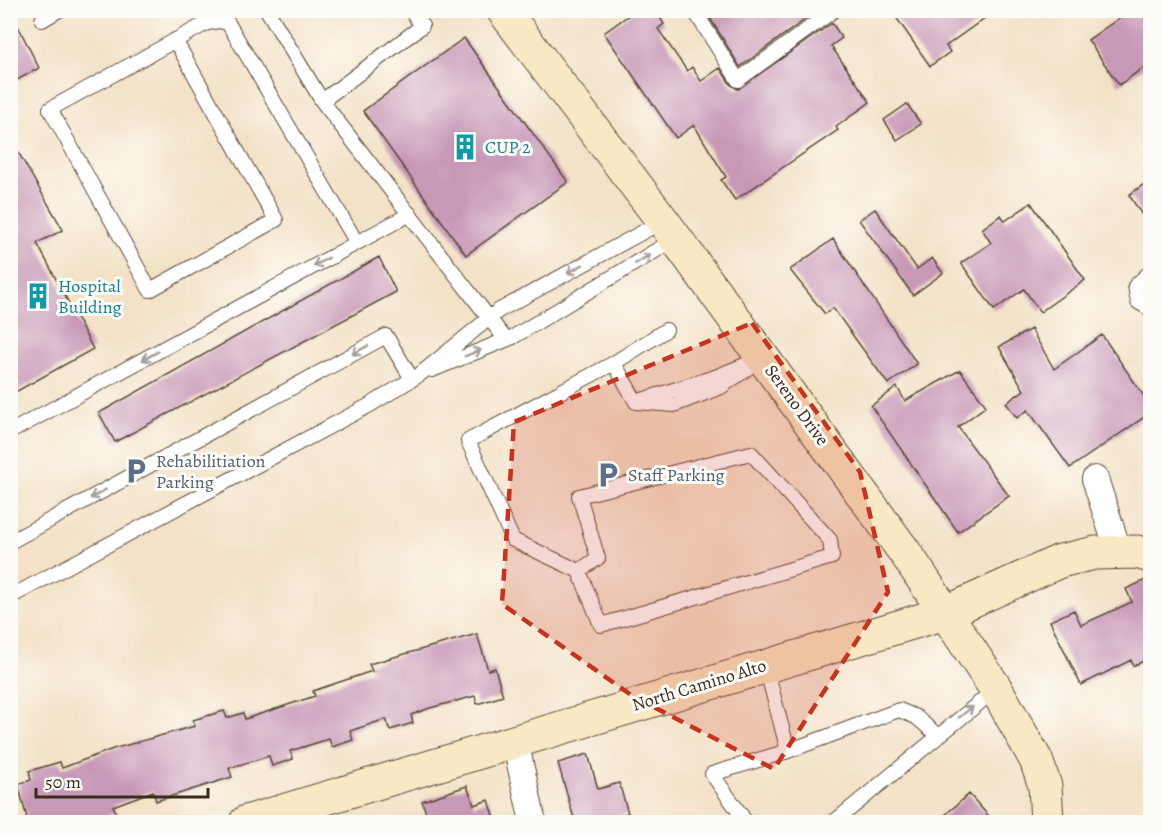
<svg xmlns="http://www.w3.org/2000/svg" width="1161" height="833" font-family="Alegreya,serif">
<rect width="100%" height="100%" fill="#fdfcf7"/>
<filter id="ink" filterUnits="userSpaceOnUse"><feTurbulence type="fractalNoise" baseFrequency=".0167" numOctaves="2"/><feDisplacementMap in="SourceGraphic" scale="12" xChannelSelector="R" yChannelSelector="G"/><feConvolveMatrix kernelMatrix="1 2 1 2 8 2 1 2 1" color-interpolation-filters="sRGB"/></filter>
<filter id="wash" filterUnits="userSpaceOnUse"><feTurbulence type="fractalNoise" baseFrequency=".008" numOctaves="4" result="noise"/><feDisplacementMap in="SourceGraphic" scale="24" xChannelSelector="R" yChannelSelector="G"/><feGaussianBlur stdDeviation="1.35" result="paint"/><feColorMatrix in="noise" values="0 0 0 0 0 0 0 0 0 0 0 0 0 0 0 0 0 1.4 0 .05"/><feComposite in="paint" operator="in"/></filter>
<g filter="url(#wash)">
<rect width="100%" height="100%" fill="#f3e2c7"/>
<g id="blocks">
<!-- building -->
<path fill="#c899b7" d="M10,10l29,58 -29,16z
M636,10h19l9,14 -6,5 29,42 5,-4 9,14 19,-13 11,17 7,4 94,-66 10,15 -11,8 39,56 -34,25 2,3 -103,70 -14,-20 5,-3 -32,-52 -18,13 -72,-105z
M705,10h113l-78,57z
M891,10h105l-50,36 4,6 -20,14z
M1131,10h19v53l-31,22 -31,-45z
M464,38l104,144 -102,73 -103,-144z
M907,104l14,20 -24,16 -13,-20z
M10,138l53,92 -26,13 56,106 -83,46z
M1150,180v47l-21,-32z
M1031,203l54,77 -45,32 -16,-23 -30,21 -33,-47 30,-20 -9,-14 19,-14 4,6z
M875,209l42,60 15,-11 11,15 -30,22 -54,-75z
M833,239l84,125 -29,20 -55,-76 -8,6 -35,-44z
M379,257l17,35 -281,150 -16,-29z
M1031,329l23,40 48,-34 48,70v8l-80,55 -42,-58 -11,8 -11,-15 18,-13 -25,-43z
M960,370l26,36 -28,21 51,69 -51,36 -87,-126 26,-19 8,14z
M1150,578v80l-17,8 -2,-6 -50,25 -31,-64 24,-11 7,15 51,-23 -6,-13z
M477,634l11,36 7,-2 8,28 -26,8 -2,-8 -45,12 -19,7 2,8 -23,7 -4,-11 -36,12 3,9 -21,7 -3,-8 -39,12 3,8 -21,7 -3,-10 -40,12 3,9 -76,24 -3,-10 -40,15 3,7 -26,9h-62l-10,-38 13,-4 -2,-9 31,-9 2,6 51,-19 82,-23 -2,-6 31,-9 3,7 16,-5 2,6 70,-23 -2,-5 59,-20 -3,-7z
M588,754l10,35 21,-6 9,30 -31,9h-22l-17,-59z
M467,786l7,19 15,-5 7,22h-67l-7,-21z
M969,794l25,28h-57z"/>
</g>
</g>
<g filter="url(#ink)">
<use href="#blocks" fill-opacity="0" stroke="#574637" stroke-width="1.5"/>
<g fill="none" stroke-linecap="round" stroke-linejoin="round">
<!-- lane casing -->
<g stroke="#574637" stroke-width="16">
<path id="lane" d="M267,10l55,91 184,239
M694,10l44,70 96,-70
M42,20l17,-10
M175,40l101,180 -126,70 -100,-181 155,-85 13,-3 10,2 129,220
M322,101l100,-75 -11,-16
M1150,272l-15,14 3,16 12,7
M762,358l-41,29 -47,18 -38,-3 79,-25z
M614,363l22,39
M432,370l81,-33 162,-98
M10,432l400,-218
M10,542l376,-206 26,43
M579,571l19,-13 -19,-62 172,-43 79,87 2,17 -231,68 -22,-54 -66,-31 -45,-99 146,-78 52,-33
M10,597l360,-192 49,-30 79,-64 165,-90
M766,667l22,84
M746,822l-34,-48 76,-23 111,-41 17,7 21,18
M834,822l162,-133"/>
</g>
<!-- street casing -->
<g stroke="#574637" stroke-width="28">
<path id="street" d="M1095,479l24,74
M515,741l18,81"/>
</g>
<!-- secondary casing -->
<g stroke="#574637" stroke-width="35">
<path id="secondary" d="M503,10l160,211 246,337 87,131 40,71 9,26 2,36
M246,822l699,-209 115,-52 35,-8 42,-1 13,4"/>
</g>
<!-- lane -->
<use href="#lane" stroke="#fff" stroke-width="14"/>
<!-- street -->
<use href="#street" stroke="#fff" stroke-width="26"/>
<!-- secondary -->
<use href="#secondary" stroke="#f8e8c3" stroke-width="33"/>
</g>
<!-- one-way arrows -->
<defs><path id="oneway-shaft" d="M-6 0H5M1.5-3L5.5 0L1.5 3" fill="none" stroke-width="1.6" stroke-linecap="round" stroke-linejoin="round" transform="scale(1.5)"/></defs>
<g stroke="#a79f9a">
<use href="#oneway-shaft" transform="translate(643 259) rotate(-31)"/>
<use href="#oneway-shaft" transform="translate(321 262) rotate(151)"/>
<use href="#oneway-shaft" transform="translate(575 269) rotate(151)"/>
<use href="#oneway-shaft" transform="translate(360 350) rotate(151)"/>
<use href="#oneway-shaft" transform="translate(473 353) rotate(-22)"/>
<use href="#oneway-shaft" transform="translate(150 356) rotate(151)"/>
<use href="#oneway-shaft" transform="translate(98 494) rotate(151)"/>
<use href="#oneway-shaft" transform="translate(966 712) rotate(-38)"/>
</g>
</g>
<!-- marked area -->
<path fill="#c8321e" fill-opacity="0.2" stroke="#c8321e" stroke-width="4.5" stroke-dasharray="12 8" stroke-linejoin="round" d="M752,323l108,149 28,120 -114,177 -140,-72 -132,-93 12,-182z"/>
<!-- icons -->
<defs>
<g id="building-bare" transform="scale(2.07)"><path d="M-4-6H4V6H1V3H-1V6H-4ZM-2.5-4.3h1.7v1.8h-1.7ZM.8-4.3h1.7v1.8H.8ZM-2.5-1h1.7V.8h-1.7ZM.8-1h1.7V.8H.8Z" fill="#0f9aa8" stroke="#fdfcf7" stroke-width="2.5" paint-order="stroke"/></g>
<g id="parking-bare" transform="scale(2.07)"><path d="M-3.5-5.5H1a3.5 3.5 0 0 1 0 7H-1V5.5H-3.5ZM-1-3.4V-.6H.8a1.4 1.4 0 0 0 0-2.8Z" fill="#5c6f8a" stroke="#fdfcf7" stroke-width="2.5" paint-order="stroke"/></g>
</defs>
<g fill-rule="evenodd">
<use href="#building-bare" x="465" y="147"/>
<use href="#building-bare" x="38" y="296"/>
<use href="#parking-bare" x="136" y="471"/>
<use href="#parking-bare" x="608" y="475"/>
</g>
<g text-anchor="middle" stroke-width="6" stroke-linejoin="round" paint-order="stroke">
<!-- culture labels -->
<g font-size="18" fill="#0d838f" stroke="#fdfcf7" text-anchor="start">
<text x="485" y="153">CUP 2</text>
<text x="58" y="292">Hospital<tspan x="58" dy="21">Building</tspan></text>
</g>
<!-- street labels -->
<g font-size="18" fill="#3b2a1e" stroke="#fdfcf7">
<text transform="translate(797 405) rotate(54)" y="6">Sereno Drive</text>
<text transform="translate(699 685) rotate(-17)" y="6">North Camino Alto</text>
</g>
<!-- service labels -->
<g font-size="18" fill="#4e5e75" stroke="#fdfcf7" text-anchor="start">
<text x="156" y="467">Rehabilitiation<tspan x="156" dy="21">Parking</tspan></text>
<text x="628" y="481">Staff Parking</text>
</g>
</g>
<!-- margin -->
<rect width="1161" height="833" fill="none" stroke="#fdfcf7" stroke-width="36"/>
<!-- scale -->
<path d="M36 788v9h172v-9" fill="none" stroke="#3b2a1e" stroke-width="3"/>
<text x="45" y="788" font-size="18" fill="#3b2a1e" stroke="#fdfcf7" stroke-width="4.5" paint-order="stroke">50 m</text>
</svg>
